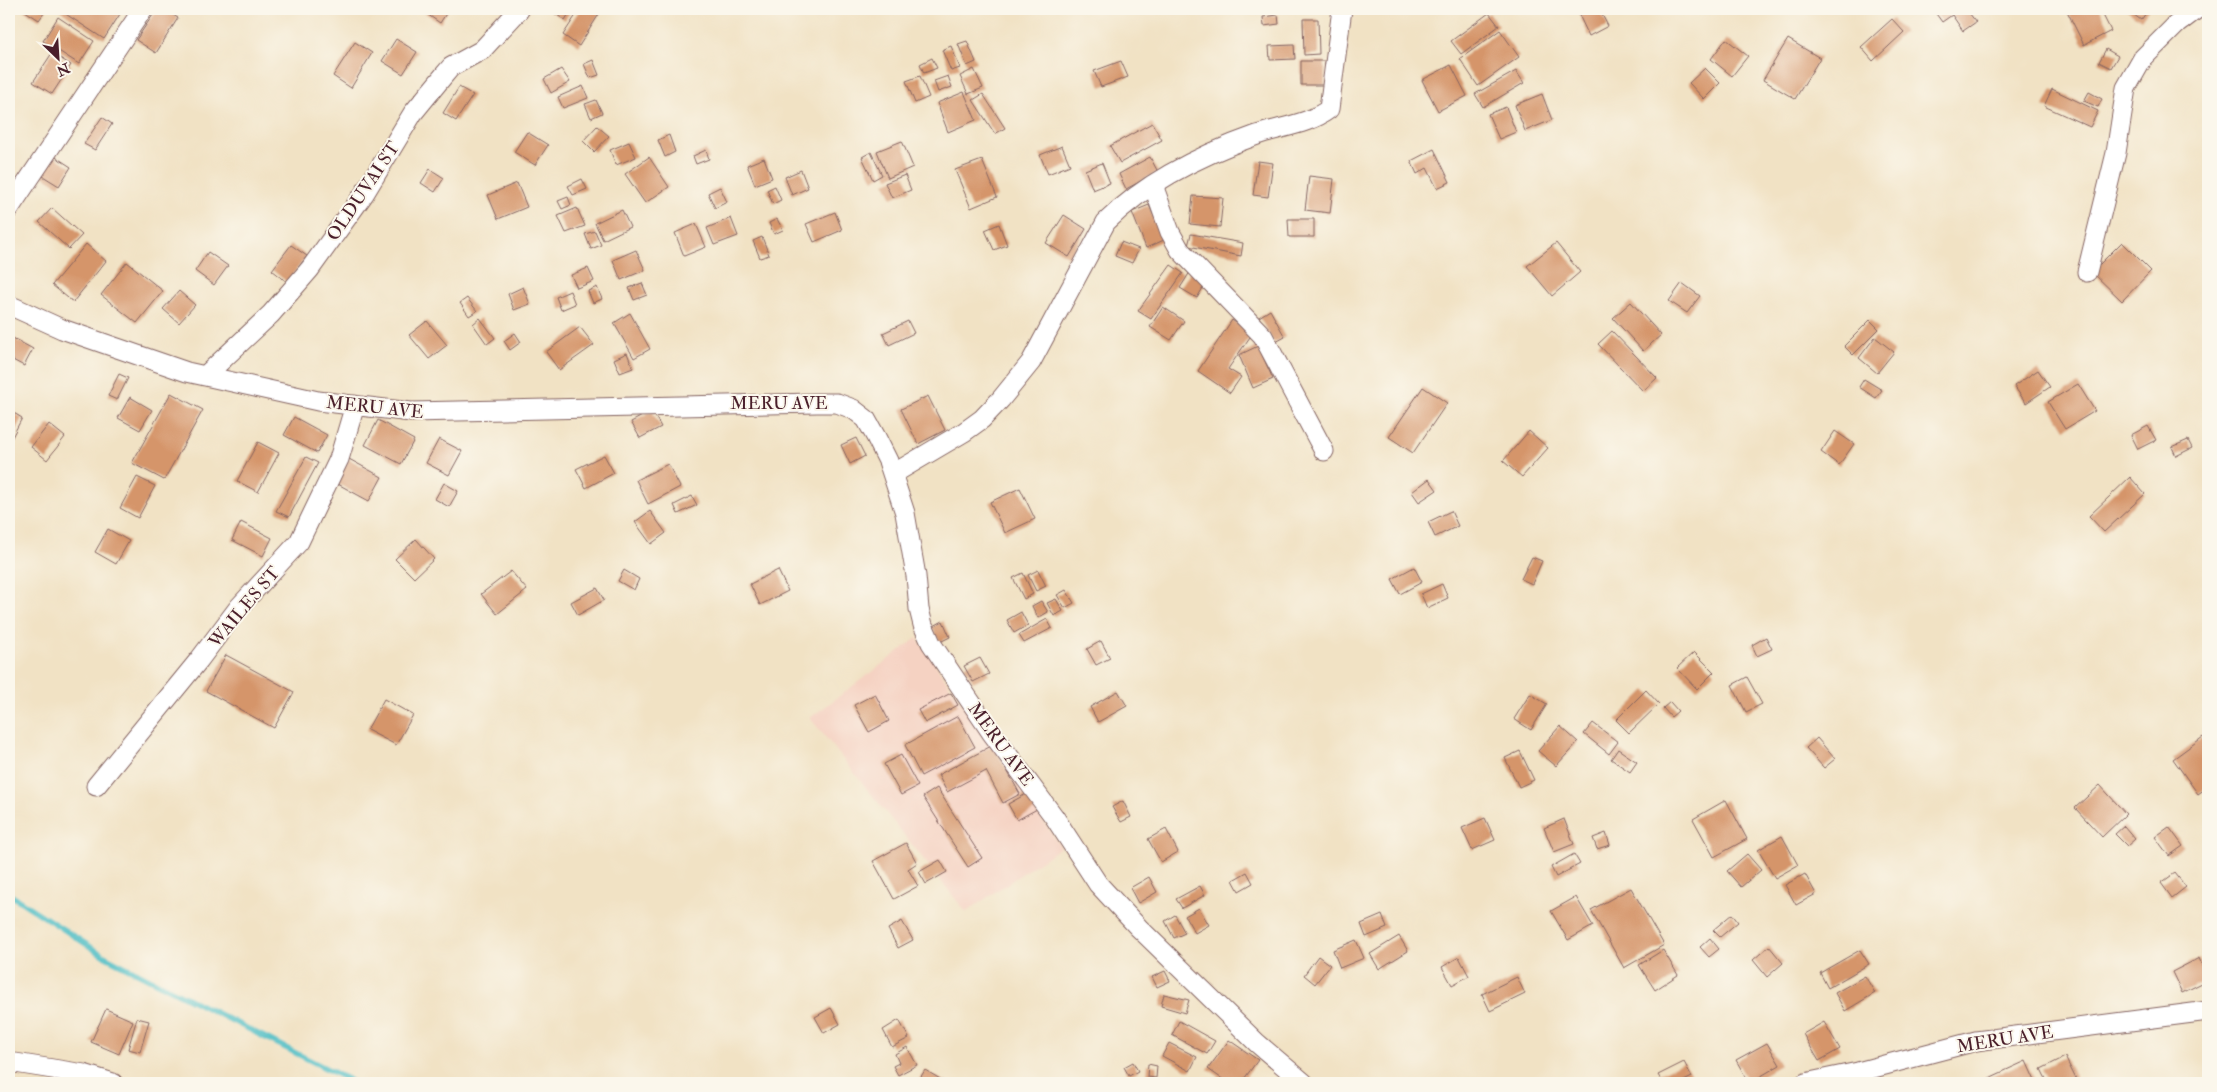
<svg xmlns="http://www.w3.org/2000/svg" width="2217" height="1092" font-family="'IM FELL Double Pica',serif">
<rect width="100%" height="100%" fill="#fbf7ec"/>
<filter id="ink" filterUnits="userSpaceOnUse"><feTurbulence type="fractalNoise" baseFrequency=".02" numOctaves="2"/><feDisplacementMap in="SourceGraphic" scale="10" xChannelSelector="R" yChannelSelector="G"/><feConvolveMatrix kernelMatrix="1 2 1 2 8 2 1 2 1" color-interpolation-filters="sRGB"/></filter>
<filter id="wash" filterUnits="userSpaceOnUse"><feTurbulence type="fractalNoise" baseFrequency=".0096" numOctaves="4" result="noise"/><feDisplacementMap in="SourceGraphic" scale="20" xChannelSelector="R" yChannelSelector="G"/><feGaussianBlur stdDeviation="1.12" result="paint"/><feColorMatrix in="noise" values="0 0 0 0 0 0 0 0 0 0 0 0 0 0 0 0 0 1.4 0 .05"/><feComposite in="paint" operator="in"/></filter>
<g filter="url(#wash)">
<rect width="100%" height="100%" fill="#f1e2c4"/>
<!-- built -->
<path fill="#f5d2c2" d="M917,638l144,209 -95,65 -156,-194z"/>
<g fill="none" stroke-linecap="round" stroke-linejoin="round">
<!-- stream -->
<path stroke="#4fbec5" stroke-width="5.5" d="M9,894l97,63 249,126"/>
</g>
<g id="blocks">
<!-- building -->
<path fill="#d5956b" d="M22,9h25l-8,11z
M58,9h54l8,5 -16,25z
M157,9h7l14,9 -22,35 -20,-13z
M422,9h27l-9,14 -19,-13z
M547,9h25l-7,11z
M580,9h17l4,2 -22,35 -16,-11z
M1591,9h8l9,17 -19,10 -10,-21z
M1938,9h28l10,13 -13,9 -11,-16 -10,7 -8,-11z
M2066,9h34l11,22 -27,14z
M2126,9h23l-8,11z
M1489,13l10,13 -38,28 -10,-13z
M1278,15l1,9 -15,2 -1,-9z
M58,17l36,24 -15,23 -36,-23z
M1303,19h15l1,35 -15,1z
M1892,19l12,13 -31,29 -12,-14z
M1500,30l19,27 -41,29 -18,-27z
M396,39l21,13 -14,22 -21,-13z
M1726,39l22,17 -16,20 -21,-17z
M1788,39l32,19 -25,41 -32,-19z
M967,41l9,21 -9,4 -9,-22z
M355,42l17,11 -21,35 -18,-12z
M1294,45l1,14 -25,1 -1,-14z
M951,46l9,22 -9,3 -9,-21z
M2106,49l12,7 -7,12 -12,-6z
M52,53l19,12 -19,29 -19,-12z
M932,58l5,10 -13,5 -4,-9z
M593,60l6,15 -9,3 -6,-14z
M1121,61l7,16 -27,10 -7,-16z
M1301,61h24v24h-24z
M1451,65l16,31 -29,15 -16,-31z
M1705,68l15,15 -16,16 -15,-16z
M561,69l9,13 -19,11 -7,-14z
M974,69l9,19 -15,6 -8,-18z
M1516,71l8,12 -41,24 -8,-13z
M920,76l9,21 -14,6 -9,-22z
M948,76l4,11 -14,5 -4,-11z
M583,86l5,12 -25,10 -5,-11z
M459,87l14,8 -17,26 -13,-8z
M2052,89l46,22 -8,16 -46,-21z
M964,92l12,28 -28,12 -11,-29z
M2089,92l13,7 -4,8 -14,-6z
M983,94l22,34 -10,6 -22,-34z
M1542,94l10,26 -27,11 -10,-26z
M596,100l6,13 -11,5 -6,-14z
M1506,107l10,25 -17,7 -11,-25z
M102,117l10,7 -17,26 -11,-6z
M1152,123l10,17 -42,23 -10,-17z
M597,126l12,10 -15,16 -11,-11z
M527,132l21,13 -13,20 -21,-13z
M669,135l6,17 -10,5 -7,-17z
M902,141l11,26 -25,11 -11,-27z
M629,142l7,15 -20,8 -6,-15z
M1062,146l8,19 -22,9 -8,-19z
M1434,149l16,33 -13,6 -10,-20 -10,6 -6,-13z
M706,150l3,9 -13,5 -3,-8z
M871,152l11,23 -9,5 -11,-23z
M51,154l20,13 -12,19 -21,-13z
M649,157l20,30 -24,16 -20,-29z
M1150,157l8,15 -32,17 -7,-15z
M764,158l8,20 -17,7 -8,-20z
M982,160l15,37 -26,11 -16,-38z
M1258,161l15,2 -5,34 -15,-2z
M1102,163l8,20 -17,7 -8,-20z
M430,169l14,9 -9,14 -14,-9z
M801,170l7,18 -16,7 -7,-18z
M905,175l6,15 -19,8 -7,-15z
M1309,176l25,3 -4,34 -25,-3z
M582,179l5,10 -14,6 -5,-9z
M517,183l10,24 -29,12 -10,-24z
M775,186l6,14 -8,4 -6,-14z
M720,187l7,15 -12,6 -7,-15z
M1193,196l30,2 -3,29 -30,-3z
M568,197l3,8 -9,4 -4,-8z
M1149,205l15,35 -18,8 -14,-36z
M52,208l30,27 -13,14 -30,-27z
M577,208l8,18 -19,7 -8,-17z
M622,210l8,17 -27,13 -8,-17z
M835,212l7,18 -28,12 -8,-18z
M1064,215l22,14 -17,28 -23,-14z
M731,218l7,18 -24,9 -7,-17z
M777,219l6,11 -9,4 -5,-11z
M1288,219h26v18h-25z
M696,224l10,23 -22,9 -9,-23z
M999,224l8,21 -13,5 -9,-20z
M595,231l6,14 -10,4 -6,-15z
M1191,234l52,9 -2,13 -53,-10z
M762,237l7,18 -9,3 -7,-17z
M1121,242l18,7 -7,14 -17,-7z
M2122,242l29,29 -29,30 -30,-29z
M1556,243l24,29 -28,24 -25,-30z
M86,244l20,17 -33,41 -21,-17z
M291,245l16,11 -20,26 -15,-12z
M636,250l9,20 -24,10 -8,-20z
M208,252l20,14 -14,19 -19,-14z
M127,262l36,29 -26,32 -36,-28z
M1171,265l12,8 -32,46 -13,-8z
M588,268l6,13 -17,7 -6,-13z
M1190,272l17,9 -10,17 -17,-10z
M642,283l5,12 -13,5 -5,-12z
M1682,283l18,13 -13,17 -18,-12z
M523,287l7,17 -16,6 -6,-16z
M597,287l5,12 -9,4 -5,-12z
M179,291l16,14 -16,18 -16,-14z
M570,291l5,13 -14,6 -5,-13z
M467,298l10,13 -8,5 -9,-13z
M1631,302l30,33 -18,16 -30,-33z
M1163,307l21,14 -13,19 -21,-13z
M1270,310l15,27 -11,6 -15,-26z
M630,313l20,36 -16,9 -20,-35z
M480,318l15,20 -8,6 -14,-20z
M1232,320l20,14 -24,35 13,8 -11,16 -32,-22z
M1870,320l9,9 -26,26 -9,-9z
M427,321l20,24 -18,14 -20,-24z
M908,321l6,12 -25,12 -6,-12z
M580,327l14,18 -35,25 -13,-18z
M1612,331l45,47 -14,13 -45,-47z
M515,333l6,9 -11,8 -6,-9z
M9,336l24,13 -9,17 -15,-8z
M1875,337l19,15 -17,21 -18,-15z
M1258,346l15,33 -20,9 -14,-33z
M627,353l6,15 -13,5 -6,-14z
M2038,370l12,17 -24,16 -12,-17z
M119,374l9,4 -11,22 -9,-4z
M1864,379l18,11 -6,8 -17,-11z
M2078,384l17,27 -30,18 -17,-27z
M1423,387l24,16 -34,50 -24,-16z
M171,393l32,17 -39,70 -32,-17z
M928,396l17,34 -27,14 -17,-35z
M130,397l22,13 -12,20 -22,-12z
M9,410l13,8 -13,25z
M652,411l9,16 -21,11 -9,-16z
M294,417l33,18 -10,18 -33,-18z
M378,420l36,20 -13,24 -36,-19z
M49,424l16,13 -18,23 -16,-13z
M2148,426l8,14 -18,9 -7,-14z
M1529,431l19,17 -26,29 -19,-16z
M1835,431l19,13 -15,21 -18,-13z
M856,438l9,18 -15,8 -9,-19z
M439,439l23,12 -13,24 -23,-12z
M2188,440l4,8 -16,8 -4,-9z
M258,442l21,11 -21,39 -21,-11z
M604,455l10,18 -28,15 -10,-19z
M306,457l12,6 -29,54 -13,-6z
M349,459l33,18 -13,24 -33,-18z
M668,464l12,23 -32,17 -12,-24z
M137,477l18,9 -17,32 -18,-10z
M2130,477l15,17 -41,38 -15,-16z
M1429,479l8,11 -18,12 -7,-10z
M444,483l14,8 -9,16 -14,-8z
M1020,488l15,31 -30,14 -15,-31z
M692,496l5,9 -19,9 -4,-9z
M650,511l16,22 -15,11 -16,-22z
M1451,511l7,15 -23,11 -7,-15z
M241,522l31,16 -9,18 -31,-16z
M108,529l21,12 -13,23 -21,-12z
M416,539l18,20 -20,19 -19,-19z
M1532,557l10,4 -10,23 -11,-5z
M1414,567l8,15 -22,12 -8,-15z
M624,570l15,9 -5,11 -16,-9z
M778,570l10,21 -28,14 -10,-21z
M1038,570l8,16 -10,5 -8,-16z
M511,571l16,19 -30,24 -16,-20z
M1023,573l10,21 -9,5 -11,-21z
M1442,584l6,14 -21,10 -6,-14z
M597,588l7,12 -26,15 -7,-13z
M1066,590l8,13 -9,5 -8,-13z
M1056,599l7,12 -9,5 -7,-13z
M1041,601l7,11 -10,6 -6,-12z
M1021,612l7,13 -14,8 -7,-13z
M1047,619l5,9 -28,15 -5,-8z
M943,621l7,16 -10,5 -8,-15z
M1766,637l6,12 -15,7 -5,-11z
M1101,641l9,17 -14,7 -9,-16z
M1694,652l20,20 -17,17 -20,-21z
M226,655l68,37 -20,36 -68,-37z
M980,658l9,16 -16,8 -9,-16z
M1747,677l15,27 -16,8 -14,-27z
M1646,690l13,14 -30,29 -13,-13z
M1118,691l9,15 -29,16 -8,-15z
M951,693l7,12 -33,18 -7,-13z
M875,694l14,27 -20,11 -15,-27z
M1530,694l17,10 -16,26 -17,-11z
M384,699l29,16 -17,30 -29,-15z
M1670,702l8,9 -7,6 -8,-9z
M958,716l17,31 -54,29 -16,-31z
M1593,723l25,19 -9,12 -25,-20z
M1560,726l18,16 -22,24 -18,-15z
M2203,737l5,7v43l-10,7 -25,-35z
M1817,738l18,21 -11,9 -18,-20z
M993,745l27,49 -17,9 -17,-32 -39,21 -9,-17z
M1618,749l19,13 -7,10 -19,-13z
M1520,751l14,29 -15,7 -14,-29z
M901,755l17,31 -17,9 -17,-31z
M2100,785l26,29 -24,23 -27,-29z
M937,788l45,70 -14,9 -45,-70z
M1028,793l9,16 -20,11 -9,-16z
M1726,800l21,39 -33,18 -21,-38z
M1123,801l8,16 -10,5 -9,-15z
M1485,818l10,22 -23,10 -10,-22z
M1564,819l10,25 -20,8 -10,-24z
M2124,826l11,13 -8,7 -12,-12z
M2169,827l14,19 -14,10 -14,-19z
M1166,829l12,23 -17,10 -13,-23z
M1606,833l4,12 -13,4 -4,-11z
M1782,836l16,29 -23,13 -17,-28z
M906,843l11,20 -9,6 10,17 -24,13 -21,-38z
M1574,854l6,10 -24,13 -5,-10z
M1747,854l14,16 -20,17 -14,-16z
M940,860l7,12 -21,12 -7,-12z
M1247,872l6,11 -14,8 -6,-11z
M2175,873l11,14 -14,11 -11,-15z
M1805,874l11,20 -20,11 -11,-20z
M1149,877l8,15 -19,11 -8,-15z
M1200,886l5,9 -23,13 -6,-9z
M1631,888l33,57 -40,23 -33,-58z
M1576,897l17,29 -25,14 -17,-29z
M1199,908l10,17 -14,8 -10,-17z
M1732,914l6,8 -18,15 -7,-7z
M1175,915l10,18 -11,5 -9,-17z
M1382,915l5,13 -21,9 -5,-13z
M902,921l11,19 -15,8 -10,-19z
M1399,936l9,15 -29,18 -9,-15z
M1710,938l9,11 -10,8 -9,-10z
M1356,940l8,18 -24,10 -7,-18z
M1769,946l14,17 -16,14 -14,-17z
M1663,950l15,25 -23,15 -16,-25z
M1860,950l9,14 -41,24 -8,-15z
M1318,956l12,9 -15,19 -11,-9z
M1459,957l10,19 -17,9 -10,-18z
M2199,958l9,22 -26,13 -10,-21z
M1165,971l5,10 -13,6 -5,-10z
M1865,976l10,17 -30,18 -10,-18z
M1517,977l8,17 -35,17 -8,-17z
M1164,994l25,6 -4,13 -24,-7z
M831,1008l9,16 -16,9 -9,-16z
M106,1009l27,12 -14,33 -28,-12z
M137,1018l12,3 -9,31 -12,-3z
M899,1020l10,18 -17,9 -9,-17z
M1179,1021l36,20 -8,13 -35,-19z
M1824,1022l16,27 -21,12 -16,-27z
M1229,1040l29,20 -17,23h-13l-20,-14z
M1169,1043l28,14 -7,14 -28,-15z
M1767,1043l13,22 -31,18 -13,-23z
M907,1047l10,18 -19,10 -5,-9 6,-3 -4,-9z
M2065,1057l13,26h-30l-7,-14z
M2026,1061l10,22h-45l-2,-5z
M1133,1062l5,9 -9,5 -5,-9z
M1684,1062l8,15 -12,6h-17l-5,-8z
M1148,1064l9,2 -1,12 -9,-1z
M925,1070l22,13h-30z"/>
</g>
</g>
<g filter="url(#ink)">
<use href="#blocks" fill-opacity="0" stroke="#846361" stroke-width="1"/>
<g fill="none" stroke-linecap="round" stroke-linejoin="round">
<!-- street casing -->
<g stroke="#846361" stroke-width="21">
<path id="street" d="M1153,185l17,47 10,18 83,86 61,115
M9,209l134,-200
M2087,272l29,-119 10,-65 17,-30 34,-34 20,-15
M9,305l53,24 125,43 131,29 93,11 406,-9h20l16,6 13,10 10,18 12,24 17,52 11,63 3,33 4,16 8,18 60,89 64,86 43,66 41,44 118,115 47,40
M205,376l66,-62 39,-45 54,-75 49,-81 32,-39 6,-7 31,-17 38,-41
M893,474l71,-42 18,-13 19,-20 30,-37 75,-140c41,-41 97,-68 151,-87 23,-8 53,-11 72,-26l13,-100
M96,786l103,-126 40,-53 60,-65 40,-83 16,-54
M9,1062l75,12 29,9
M1805,1083l53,-11 118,-31 232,-30"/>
</g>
<!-- street -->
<use href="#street" stroke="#fff" stroke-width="19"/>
</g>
</g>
<g text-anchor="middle" stroke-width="4" stroke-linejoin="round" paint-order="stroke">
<!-- street labels -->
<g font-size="18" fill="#4a1f2b" stroke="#fbf7ec">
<text transform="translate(363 191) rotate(-56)" y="6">OLDUVAI ST</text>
<text x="779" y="409">MERU AVE</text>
<text transform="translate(375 407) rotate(6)" y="6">MERU AVE</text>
<text transform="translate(244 607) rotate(-50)" y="6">WAILES ST</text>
<text transform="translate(1001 744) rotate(54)" y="6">MERU AVE</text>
<text transform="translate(2005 1039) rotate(-9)" y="6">MERU AVE</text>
</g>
</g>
<!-- margin -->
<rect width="2217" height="1092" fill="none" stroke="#fbf7ec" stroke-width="30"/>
<!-- north arrow -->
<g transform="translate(58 58) rotate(155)" stroke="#fbf7ec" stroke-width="4" paint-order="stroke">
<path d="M0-4L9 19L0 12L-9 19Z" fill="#4a1f2b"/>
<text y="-8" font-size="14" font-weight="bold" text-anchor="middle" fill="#4a1f2b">N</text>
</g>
</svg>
